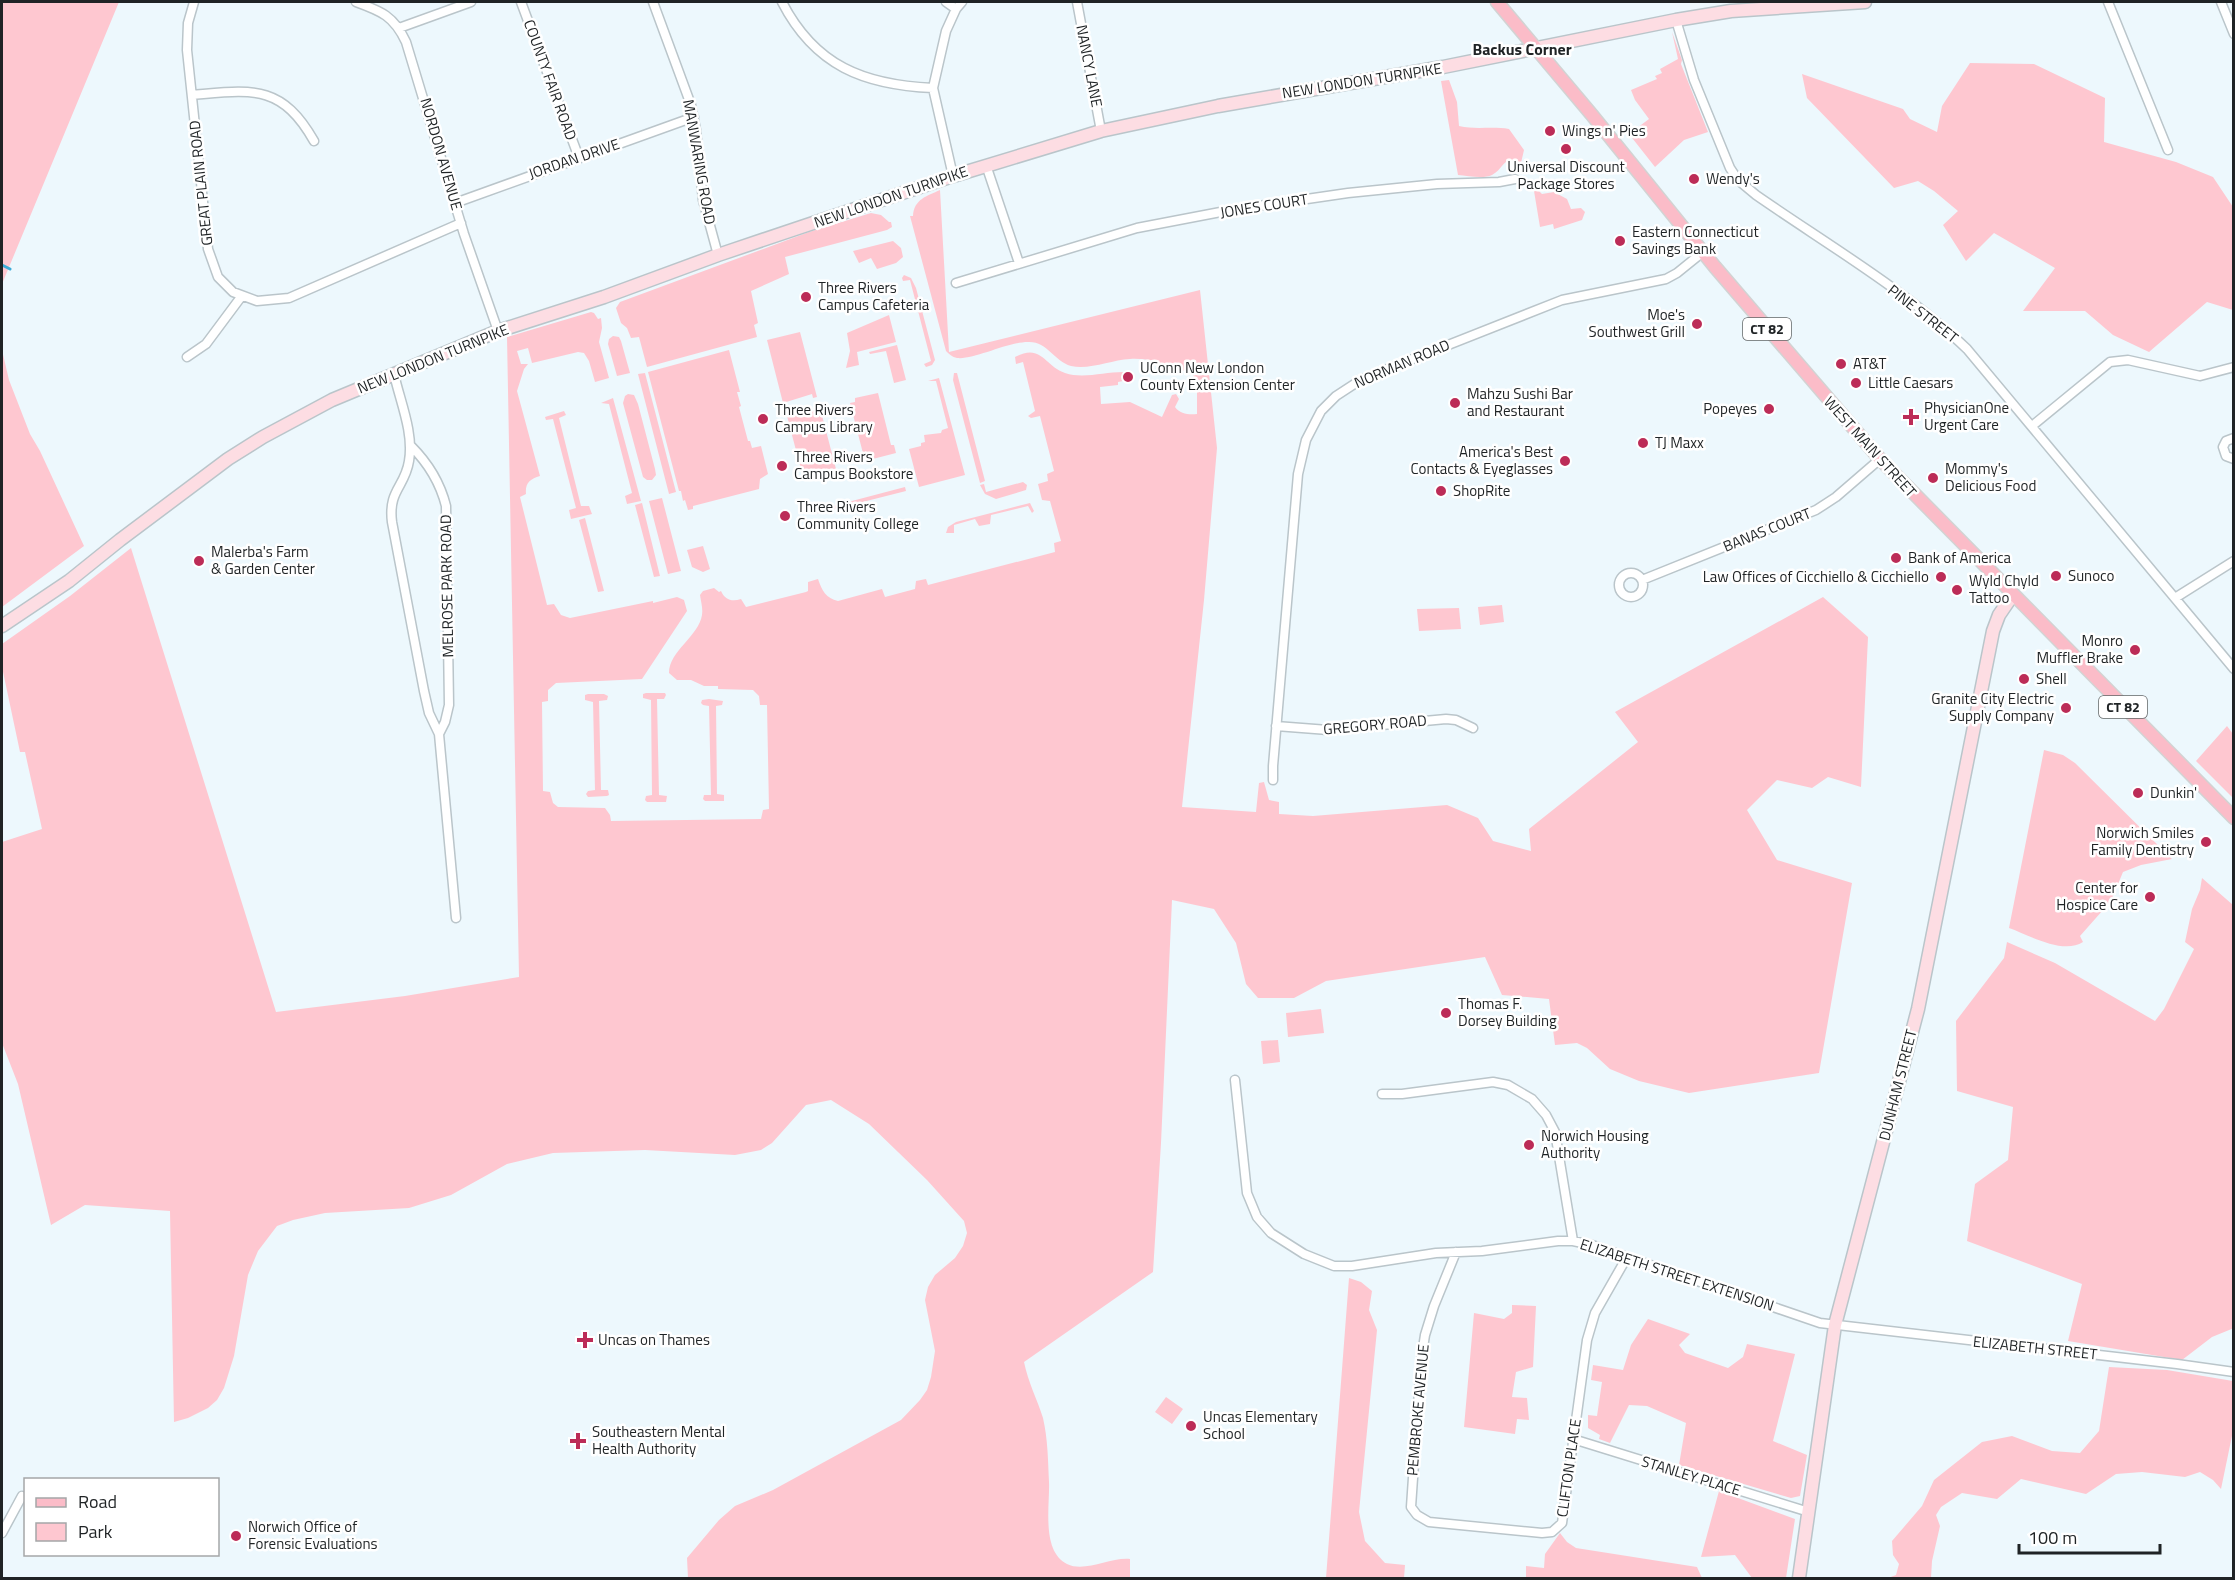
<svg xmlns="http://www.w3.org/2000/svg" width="2235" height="1580" font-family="'Titillium Web',sans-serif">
<rect width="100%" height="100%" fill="#edf8fd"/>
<!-- green -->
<path fill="#fec7d0" d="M2,2h117l-117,282z
M1672,32l10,28 -1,4 27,68 -24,8 -29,27 -26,-33 20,-15 -14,-19 -4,-10 26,-11 -2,-3 7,-3 -2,-4 18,-10z
M1970,63l64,1 71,34 -1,44 72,20 37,15 20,30v103l-26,-8 -58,50 -36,-17 -28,-24h-62l32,-43 -61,-35 -28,28 -23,-36 15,-14 -24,-20 -16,-10 -24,7 -87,-90 -5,-24 101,35 7,10 27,13 5,-26z
M1449,80l8,22 2,24c17,4 33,0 50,3l15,21 -3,13c-19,-8 -16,5 -29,12 -8,4 -24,1 -34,0l-17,-94z
M1533,185l9,9 12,-2 13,7 4,10 10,-1 4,4 -3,8 -28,9 -1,-5 -13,3z
M940,190l9,162 251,-62 17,158 -13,152 -22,207 74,5 3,-29 5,-1 5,18 10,2v12l34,2 134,-11 31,13 15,23 38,10 -2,-22 109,-87 -23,-30 208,-115 45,40 -7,150 -33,-10 -16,11 -35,-8 -30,30 30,50 75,23 -33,190 -130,20 -50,-12 -29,-12 -23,-21 -10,-5 -22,2 -6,-46 -47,-4 -17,-38 -159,24 -32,17h-36l-12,-14 -10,-41 -22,-34 -42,-9 -11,243 -8,129 -129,90c4,20 13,37 19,56 5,22 5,43 6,64 1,23 -8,69 18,82 18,9 43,-7 63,-5v19h-442l-1,-20 32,-38 16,-14 38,-16 128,-70 19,-20 7,-10 4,-13 4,-26 -10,-51 3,-13 7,-12 20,-17 8,-12 4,-13 -3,-12 -37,-41 -58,-56 -38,-24 -25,5 -34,38 -11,7 -26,5 -90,-5 -92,3 -46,11 -56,31 -42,13 -84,5 -32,7 -16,6 -19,25 -10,24 -14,81 -10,32 -7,12 -9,8 -20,10 -14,4 -4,-211 -85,-6 -34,20 -33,-141 -16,-41v-201l40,-13 -17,-77h-5l-18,-85v-23l68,-48 61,-48 145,464 129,-16 114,-19 -12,-640 84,-25 3,1 4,6 3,-1 1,10 -3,14 10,36 -14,4 -6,-21 -5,-8 -6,-1 -46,11 -4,-15 -11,3 4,13h7l-4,5 -7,22 23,85c-10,3 -15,7 -14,18l-6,3 27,108 7,-1 7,11 9,3 83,-17v2l24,-6 7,3 3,11 -45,68 -86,4 -8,7v11l-6,1 1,89 7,1 3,11 5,4 47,1 5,7 1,6 150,-2 2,-9 6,-1 -2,-104h-7l-1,-9 -6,-6 -35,-1v-3h-14l-13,-6h-14l-8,-7c0,-22 30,-37 33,-58 1,-7 -1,-13 -2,-20l3,-4 11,-3 5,4 2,-1c4,9 11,11 20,8l5,8 60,-15 2,-1v-9l10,-3c4,12 8,19 20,22l44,-12 3,8 30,-8 1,-8 10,-2 2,6 127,-33 -1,-9 7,-2 -11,-40 -8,-1 -4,-16 10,-3 -1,-7 7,-3 -14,-55 -9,2 -3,-2 7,-5 -12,-49 -7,2 -1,-7c27,-14 29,9 50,16 18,6 39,-1 58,-1v9l-5,1v3l-18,2 1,17 29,-2 32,15 10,-22 4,-1 3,5 -4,8c5,7 14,8 22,7v-34c-6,-8 -10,-8 -19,-11 -16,-6 -30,-11 -48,-10 -19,1 -40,11 -59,7 -17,-5 -24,-25 -43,-24 -21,0 -54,18 -71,16 -5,-1 -8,-4 -11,-7l-36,-135h3c1,-17 14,-20 27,-26z
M871,213l10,2 8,7h2l1,5 -5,3 -102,27 4,17 -38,17 7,32 -4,2 3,12 -110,30 -8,-30 -8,1 -4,-10 -6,-5 -5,-15 4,-6 189,-70z
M893,241l8,7 2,9 -7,6 -19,6 -6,-11 -12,5 -6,-12z
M904,275l7,3 5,10 19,72 -3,5 -6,2 -2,-3 7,-3 -21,-81 -7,1 -1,-3z
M889,315l7,27 -39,10 2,13 -13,3 4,-17 -3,-18z
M800,332l17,65 -4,1 -1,-4 -29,9 -16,-63z
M613,336l6,1 2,4 9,32 -13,3 -9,-32 1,-5z
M897,345l9,35 -12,3 -8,-32 -16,3 -1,-2z
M2,350l7,30 21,54 10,17 44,95 -82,61z
M729,350l11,42h-3l4,14 -2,1 9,34h2l2,7 9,-2 7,28 -8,5 -1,10 -66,17v3l-5,1 -3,-10 -2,1 -2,-10h-2l-31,-119z
M645,373l31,119 -7,2 -31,-120z
M954,373h3l28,108 -5,2 -27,-103z
M939,378l26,97 -46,12 -10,-38 12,-3v-3l4,-1 -1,-7 17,-2 1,-3 6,-2 -12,-47h-8z
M878,393l13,52h3l2,8 -31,8 -15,-58 5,-1v-4z
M628,394l6,1 4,9 17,65 1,6 -4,5h-5l-4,-3 -20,-74 2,-7z
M613,398l28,103 -14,3 -2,-8 7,-3 -23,-89 -8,-1z
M819,404l17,65 -33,8 -16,-61 3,1 26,-7 -1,-5z
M564,411l2,4 -7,3 22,88h8l3,8 -21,5 -2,-9 7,-2 -23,-89 -7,1 -1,-3z
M1023,482l4,3 -1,5 -30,9 -11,-5 -5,-9 4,-1 2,8z
M905,487l1,4 -91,23 -1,-3z
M662,498l19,73 -13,3 -19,-73z
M642,503l18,73 -6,1 -19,-72z
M1030,503l4,8 -2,2 -4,-7 -37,9 -1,9 -11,2 -4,-7 -21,6v8h-8l2,-6 8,-5z
M585,518l19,73 -6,1 -19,-72z
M703,546l7,23 -7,3 -11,-5 -5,-17z
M1502,605l2,17 -24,3 -2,-18z
M1459,608l2,21 -42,2 -2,-22z
M646,693h19l1,2 -2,4h-7l2,96 8,1 -1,6h-19l-2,-2 1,-4 6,-1 -1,-95 -8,-2v-4z
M588,694h16l4,2 -1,4 -8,1 2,89h7l1,5 -2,1 -19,1 -2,-3 2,-3 7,-1 -2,-88 -8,-2v-5z
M709,699l14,2 -1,4 -6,1 1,88 7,1v6h-19l-2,-2 1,-4h7l-2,-89 -6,-1 -2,-2 1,-3z
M2227,726l6,8v64l-37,-37z
M2044,750l19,5 12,8 97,96 -31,6 -18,7 -12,29 -31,35 3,6c-20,13 -54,-7 -74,-14z
M2202,878l31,27 1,423 -22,9 -30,23 -114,-19 14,-57 -115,-43 8,-57 33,-24 5,-53 -56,-16 -1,-70 48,-63 3,-16 48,21 100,58 9,-12 30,-60 -9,-7 7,-33 8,-19z
M1321,1009l3,24 -36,4 -2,-24z
M1278,1040l2,22 -17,2 -2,-23z
M1349,1278l12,4 11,9 -3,19 8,20 -18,182 6,29 20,22 20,2 -1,13h-78z
M1512,1305l24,1 -3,61 -17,5 -4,25 15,1 2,22 -12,-1 -2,15 -51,-7 10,-114 30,6 8,-6z
M1648,1319l42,15 -11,11 6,8 43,15 15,-11 4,-13 48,10 -22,87 34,14 -7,41 -9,2 -112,-33 7,-42 -39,-17 -18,-1 -19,38 -11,-4 1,-4 -12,-7v-13l9,1 5,-34 -11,-2 2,-15 30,5 8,-25z
M2109,1367l58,3 66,11v50l-12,58 -8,-9 -13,-8 -15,5 -43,-5 -26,2 -30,20 -65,-15 -24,20 -35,-6 -21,14 -5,8 4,11 -8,35 -1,17h-43l8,-3 3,-11 -6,-9 -1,-14 30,-35 12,-26 48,-38 30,-6 40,15 28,2 19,-22z
M1166,1397l17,12 -11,15 -17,-12z
M1719,1491l76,28 -9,59h-34l-17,-23 -34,2z
M1560,1533l7,9 9,6 121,19 5,11h-176v-12l18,2 1,-14z"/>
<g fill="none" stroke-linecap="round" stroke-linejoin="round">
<!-- stream -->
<path stroke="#3dabd7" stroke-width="3" d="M2,265l8,4"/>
<!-- street casing -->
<g stroke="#bac5ca" stroke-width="11">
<path id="street" d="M194,2l-6,21 -1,27 21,199 10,28 15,15 24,9 32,-3 172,-75
M356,2c25,9 38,14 50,40l58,192 34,97
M521,2l58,156
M653,2l38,103 5,25 7,70 15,55
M782,2c33,64 82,83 151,86
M946,2l10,7
M1077,2l24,129
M2108,2l60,148
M2221,2l13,32
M1676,20l18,60 36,88 8,12 18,15c69,48 151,96 211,154l267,320
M399,28l72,-26
M192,95c59,-5 89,-12 122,46
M986,165l33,98
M953,176l-20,-88 13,-57 10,-22 6,-7
M455,203l239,-86
M956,283l181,-55 94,-18 117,-17 89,-9 62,-2 16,-3
M187,357l19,-13 35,-47
M394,374c6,27 20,59 15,87 -4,26 -21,29 -17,61l32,169 5,22 10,21
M2032,426l78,-64 18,-2 72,16 34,-9
M2234,438l-8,3 -3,6 3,9 8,3
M411,446c17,17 29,36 35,60l3,199 -4,17 -6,12 17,184
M1619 585a12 12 0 1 1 24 0a12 12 0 1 1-24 0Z
M1642,580l174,-70 20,-13 44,-38
M2175,598l59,-37
M1276,726l52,4 118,-11 10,1 17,8
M1273,780v-14l25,-292 8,-34 15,-29 15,-15 26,-17 200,-79 104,-21 11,-6 26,-21
M1235,1080l12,113 10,24 14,16 33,21 30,12h18l84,-13 46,-2 76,-10h15l19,4 228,78 357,41 57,8
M1382,1094h20l91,-12 15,3 24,14 14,16 9,17 18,109
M1456,1252l-22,54 -9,29 -4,26 -10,146 6,8 12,7 113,11 10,-1 10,-9 25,-183 8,-27 32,-56
M1573,1439l236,73
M2,1533l20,-37"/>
</g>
<!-- secondary casing -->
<g stroke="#bac5ca" stroke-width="15">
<path id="secondary" d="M2,626l67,-45 51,-41 108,-81 35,-22 69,-37 166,-69 106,-34 114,-42 235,-79 148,-45 117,-25 225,-39 233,-47 55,-9 134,-9
M1799,1578l36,-253 83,-316 75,-378 6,-16 13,-19"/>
</g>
<!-- primary casing -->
<g stroke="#d2d3d3" stroke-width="15">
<path id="primary" d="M1497,2l95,113 123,152 165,192 354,359"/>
</g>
<!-- street -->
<use href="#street" stroke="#fff" stroke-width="8"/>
<!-- secondary -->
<use href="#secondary" stroke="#fddde3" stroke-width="12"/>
<!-- primary -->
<use href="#primary" stroke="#fbbcc8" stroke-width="12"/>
</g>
<!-- markers -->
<g fill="#bc2c57" stroke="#fff" stroke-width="2">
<circle cx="1550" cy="131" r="6"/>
<circle cx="1566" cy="149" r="6"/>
<circle cx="1694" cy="179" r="6"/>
<circle cx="1620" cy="241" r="6"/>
<circle cx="806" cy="297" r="6"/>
<circle cx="1697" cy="324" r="6"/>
<circle cx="1841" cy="364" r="6"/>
<circle cx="1128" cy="377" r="6"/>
<circle cx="1856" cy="383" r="6"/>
<circle cx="1455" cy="403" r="6"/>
<circle cx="1769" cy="409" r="6"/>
<path d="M1908 408h6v6h6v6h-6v6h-6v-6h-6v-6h6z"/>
<circle cx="763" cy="419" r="6"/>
<circle cx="1643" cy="443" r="6"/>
<circle cx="1565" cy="461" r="6"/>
<circle cx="782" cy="466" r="6"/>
<circle cx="1933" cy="478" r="6"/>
<circle cx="1441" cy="491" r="6"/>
<circle cx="785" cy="516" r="6"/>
<circle cx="1896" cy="558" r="6"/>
<circle cx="199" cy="561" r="6"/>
<circle cx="2056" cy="576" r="6"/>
<circle cx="1941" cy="577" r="6"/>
<circle cx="1957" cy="590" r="6"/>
<circle cx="2135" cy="650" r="6"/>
<circle cx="2024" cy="679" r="6"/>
<circle cx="2066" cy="708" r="6"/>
<circle cx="2138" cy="793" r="6"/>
<circle cx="2206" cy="842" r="6"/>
<circle cx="2150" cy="897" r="6"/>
<circle cx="1446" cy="1013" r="6"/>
<circle cx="1529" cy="1145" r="6"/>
<path d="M582 1331h6v6h6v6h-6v6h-6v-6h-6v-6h6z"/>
<circle cx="1191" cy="1426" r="6"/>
<path d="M575 1432h6v6h6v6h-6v6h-6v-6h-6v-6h6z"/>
<circle cx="236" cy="1536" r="6"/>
</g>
<g text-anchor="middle" stroke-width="5" stroke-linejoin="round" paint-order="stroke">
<!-- shield labels -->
<g fill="#fff" stroke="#626566" stroke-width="1.5">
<rect x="1743" y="318" width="48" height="22" rx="4.5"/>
<rect x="2099" y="696" width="48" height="22" rx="4.5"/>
</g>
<g font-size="14" font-weight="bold" fill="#1f2325">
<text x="1767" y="334">CT 82</text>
<text x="2123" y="712">CT 82</text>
</g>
<!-- street labels -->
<g font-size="15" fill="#1f2325" stroke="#fff">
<text transform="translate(1089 66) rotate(79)" y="5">NANCY LANE</text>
<text transform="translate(550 80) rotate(70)" y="5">COUNTY FAIR ROAD</text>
<text transform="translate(1362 81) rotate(-9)" y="5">NEW LONDON TURNPIKE</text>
<text transform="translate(441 154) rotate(74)" y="5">NORDON AVENUE</text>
<text transform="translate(574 159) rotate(-19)" y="5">JORDAN DRIVE</text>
<text transform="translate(699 162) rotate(80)" y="5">MANWARING ROAD</text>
<text transform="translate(201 183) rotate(-96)" y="5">GREAT PLAIN ROAD</text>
<text transform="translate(891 197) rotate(-19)" y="5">NEW LONDON TURNPIKE</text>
<text transform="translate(1264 206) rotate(-9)" y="5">JONES COURT</text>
<text transform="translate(1923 314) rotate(38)" y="5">PINE STREET</text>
<text transform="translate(433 359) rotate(-22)" y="5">NEW LONDON TURNPIKE</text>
<text transform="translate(1402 364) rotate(-23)" y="5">NORMAN ROAD</text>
<text transform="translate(1870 447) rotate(48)" y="5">WEST MAIN STREET</text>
<text transform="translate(1767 530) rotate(-22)" y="5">BANAS COURT</text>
<text transform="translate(447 586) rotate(-91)" y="5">MELROSE PARK ROAD</text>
<text transform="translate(1375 725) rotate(-5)" y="5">GREGORY ROAD</text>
<text transform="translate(1898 1085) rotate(-76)" y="5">DUNHAM STREET</text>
<text transform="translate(1677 1275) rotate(18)" y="5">ELIZABETH STREET EXTENSION</text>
<text transform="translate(2035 1348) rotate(6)" y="5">ELIZABETH STREET</text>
<text transform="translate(1418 1410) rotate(-85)" y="5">PEMBROKE AVENUE</text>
<text transform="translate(1569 1468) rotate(-82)" y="5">CLIFTON PLACE</text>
<text transform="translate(1691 1476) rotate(17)" y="5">STANLEY PLACE</text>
</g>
<!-- poi labels -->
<g font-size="15" fill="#1f2325" stroke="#fff" text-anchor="start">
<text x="1562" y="136">Wings n' Pies</text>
<text x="1566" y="172" text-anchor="middle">Universal Discount<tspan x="1566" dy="17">Package Stores</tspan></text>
<text x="1706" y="184">Wendy's</text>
<text x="1632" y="237">Eastern Connecticut<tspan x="1632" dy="17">Savings Bank</tspan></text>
<text x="818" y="293">Three Rivers<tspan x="818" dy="17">Campus Cafeteria</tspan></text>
<text x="1685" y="320" text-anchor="end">Moe's<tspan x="1685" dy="17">Southwest Grill</tspan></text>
<text x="1853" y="369">AT&amp;T</text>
<text x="1140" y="373">UConn New London<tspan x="1140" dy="17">County Extension Center</tspan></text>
<text x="1868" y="388">Little Caesars</text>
<text x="1467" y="399">Mahzu Sushi Bar<tspan x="1467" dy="17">and Restaurant</tspan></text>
<text x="1924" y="413">PhysicianOne<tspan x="1924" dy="17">Urgent Care</tspan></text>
<text x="1757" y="414" text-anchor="end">Popeyes</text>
<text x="775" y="415">Three Rivers<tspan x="775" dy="17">Campus Library</tspan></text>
<text x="1655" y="448">TJ Maxx</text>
<text x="1553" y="457" text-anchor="end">America's Best<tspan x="1553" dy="17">Contacts &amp; Eyeglasses</tspan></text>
<text x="794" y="462">Three Rivers<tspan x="794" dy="17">Campus Bookstore</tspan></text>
<text x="1945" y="474">Mommy's<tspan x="1945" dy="17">Delicious Food</tspan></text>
<text x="1453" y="496">ShopRite</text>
<text x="797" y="512">Three Rivers<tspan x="797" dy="17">Community College</tspan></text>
<text x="211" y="557">Malerba's Farm<tspan x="211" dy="17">&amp; Garden Center</tspan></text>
<text x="1908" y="563">Bank of America</text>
<text x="2068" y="581">Sunoco</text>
<text x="1929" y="582" text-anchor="end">Law Offices of Cicchiello &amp; Cicchiello</text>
<text x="1969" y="586">Wyld Chyld<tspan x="1969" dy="17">Tattoo</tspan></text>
<text x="2123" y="646" text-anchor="end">Monro<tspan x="2123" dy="17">Muffler Brake</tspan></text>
<text x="2036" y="684">Shell</text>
<text x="2054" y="704" text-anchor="end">Granite City Electric<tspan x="2054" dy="17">Supply Company</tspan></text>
<text x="2150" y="798">Dunkin'</text>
<text x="2194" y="838" text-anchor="end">Norwich Smiles<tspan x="2194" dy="17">Family Dentistry</tspan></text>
<text x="2138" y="893" text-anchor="end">Center for<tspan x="2138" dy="17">Hospice Care</tspan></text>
<text x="1458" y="1009">Thomas F.<tspan x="1458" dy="17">Dorsey Building</tspan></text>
<text x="1541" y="1141">Norwich Housing<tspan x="1541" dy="17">Authority</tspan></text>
<text x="598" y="1345">Uncas on Thames</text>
<text x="1203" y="1422">Uncas Elementary<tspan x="1203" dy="17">School</tspan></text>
<text x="592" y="1437">Southeastern Mental<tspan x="592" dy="17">Health Authority</tspan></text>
<text x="248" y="1532">Norwich Office of<tspan x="248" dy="17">Forensic Evaluations</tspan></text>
</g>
<!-- neighbourhood labels -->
<g font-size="16" font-weight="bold" fill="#1f2325" stroke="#fff">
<text x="1522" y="55">Backus Corner</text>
</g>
</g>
<!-- border -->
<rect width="2235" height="1580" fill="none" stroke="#1f2325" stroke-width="6"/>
<!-- legend -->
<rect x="24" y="1478" width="195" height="78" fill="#ffffff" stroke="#a5a7a8" stroke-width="1.5"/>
<rect x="36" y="1498" width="30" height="9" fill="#fbbcc8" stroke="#a5a7a8" stroke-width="1.5"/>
<text x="78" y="1508" font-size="18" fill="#1f2325">Road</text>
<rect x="36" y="1523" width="30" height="18" fill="#fec7d0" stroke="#a5a7a8" stroke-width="1.5"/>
<text x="78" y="1538" font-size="18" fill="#1f2325">Park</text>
<!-- scale -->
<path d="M2019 1544v9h141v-9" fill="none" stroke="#1f2325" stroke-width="3"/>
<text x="2028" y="1544" font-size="18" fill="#1f2325" stroke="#ffffff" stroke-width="4.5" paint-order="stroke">100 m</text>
</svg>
